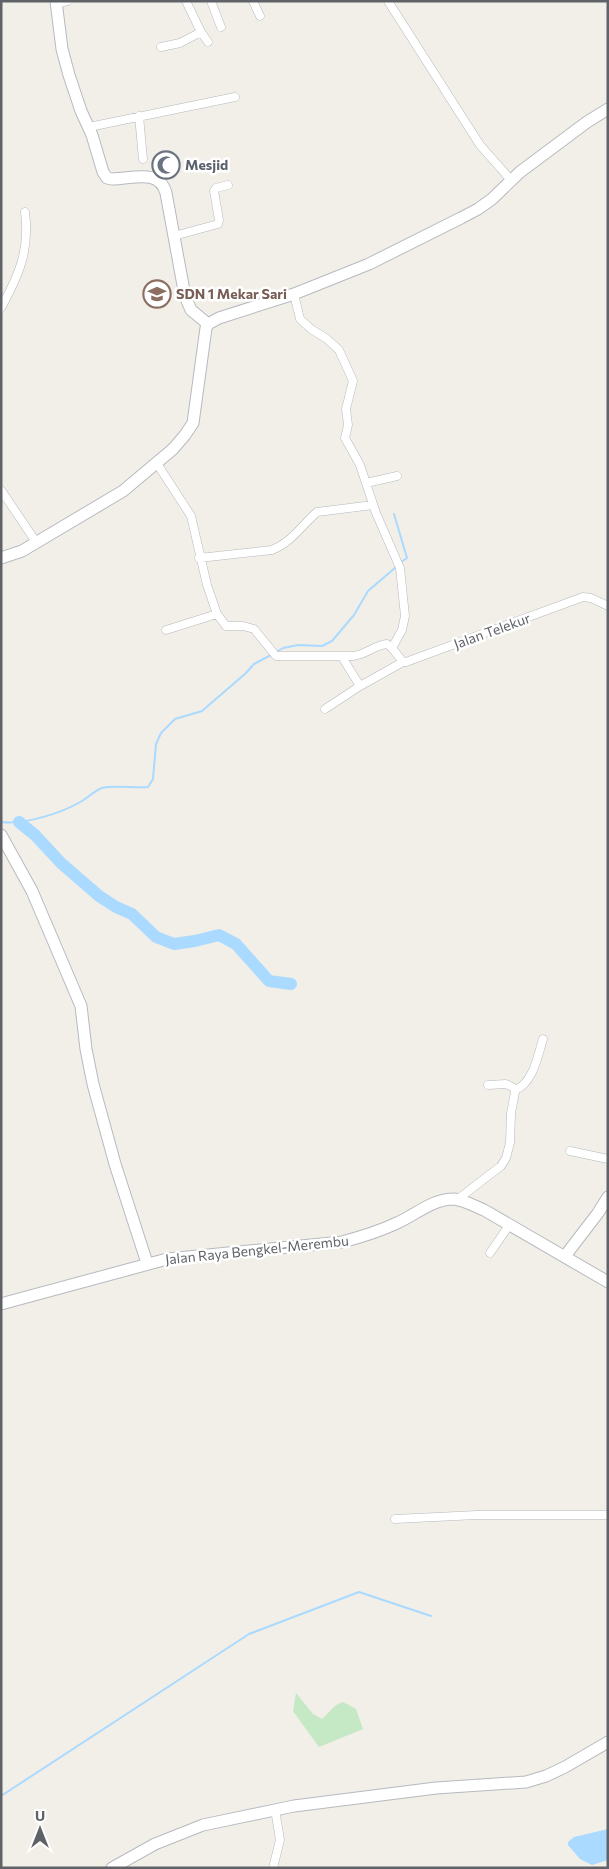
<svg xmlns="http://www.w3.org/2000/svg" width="609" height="1869" font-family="Commissioner,sans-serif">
<rect width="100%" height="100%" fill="#f1efe8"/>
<!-- green -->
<path fill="#c5e8c5" d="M296,1693l17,21 9,5 14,-14 7,-3 13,7 7,20 -44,18 -26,-36z"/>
<!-- water -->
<path fill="#aadaff" d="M608,1829v31l-16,5 -12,-6 -12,-14v-3l6,-5z"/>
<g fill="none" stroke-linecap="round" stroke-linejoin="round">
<!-- stream -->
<path stroke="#aadaff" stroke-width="2" d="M394,514l13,44 -6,4
M276,652l7,-4 15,-3 24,1 10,-5 22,-26 14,-24 28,-24
M1,822c23,3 61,-9 81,-21 7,-4 12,-10 20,-13 9,-3 34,0 46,-1l5,-8 3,-35 5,-11 14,-14 27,-8 44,-38 8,-9 17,-9
M1,1796l248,-162 110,-42 72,24"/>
<!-- river -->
<path stroke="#aadaff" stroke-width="12" d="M19,822l16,13 26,28 38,33 17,11 16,7 24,23 18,7 21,-3 24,-6 17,9 33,37 22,3"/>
<!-- street casing -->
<g stroke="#b5b8bc" stroke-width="9">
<path id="street" d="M186,1l15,31 7,10
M211,1l10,26
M253,1l7,15
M388,1l92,144 31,35
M57,4l11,-3
M161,47l19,-4 21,-11
M139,116l4,43
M89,127l146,-30
M174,236l44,-12 1,-4 -5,-29 2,-3 12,-3
M294,294l6,25 11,10 16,10 12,11 14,31 -7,28 2,16 -3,13 15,27 16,48 24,55 5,48 -3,14 -10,18
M1,308c18,-33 29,-58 24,-96
M156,462l35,54 16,69 10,29 9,12h17l11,3 22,27h77c12,-1 22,-11 34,-12l5,4 11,14h3l177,-65 8,1 17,8
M366,483l31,-7
M1,490l35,52
M199,558l73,-8c20,-8 30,-25 45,-38l56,-7
M166,630l51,-16
M342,657l18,29
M325,709l35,-23 43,-24
M515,1090c18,-6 23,-35 28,-51
M570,1151l38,8
M458,1199l43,-33 5,-8 4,-15 1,-30 4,-21 -1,-4 -8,-4 -18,1
M490,1253l20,-29
M395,1519l82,-4h131
M273,1868l7,-28 -5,-31"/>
</g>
<!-- secondary casing -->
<g stroke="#b6babf" stroke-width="13">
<path id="secondary" d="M208,324l11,-6 75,-24 75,-30 92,-46 17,-9 14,-10 28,-27 67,-50 21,-13
M1,558l21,-7 101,-60 50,-42 12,-14 8,-12 13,-95 2,-4 -17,-14 -6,-14 -19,-103c-7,-25 -34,-14 -54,-14l-5,-1 -4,-6 -11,-37 -11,-24 -12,-36 -7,-26 -6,-48
M1,835l31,56 49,115 5,43 7,35 22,80 32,99
M565,1256l33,-43 10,-16
M1,1304l166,-45 175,-17c19,-5 38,-11 55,-19 20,-9 35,-24 57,-24 10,1 20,7 30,11l124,72
M112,1868l43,-24 48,-19 91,-19 142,-18 90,-6 20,-6 19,-9 43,-25"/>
</g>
<!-- street -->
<use href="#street" stroke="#fff" stroke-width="8"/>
<!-- secondary -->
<use href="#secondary" stroke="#fff" stroke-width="11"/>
</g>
<!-- icons -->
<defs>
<g id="mosque-ring" transform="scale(1.4375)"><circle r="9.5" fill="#fff" stroke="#6b7280" stroke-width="1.5"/><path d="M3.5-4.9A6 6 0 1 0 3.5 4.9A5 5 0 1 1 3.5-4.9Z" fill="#6b7280"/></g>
<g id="school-ring" transform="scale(1.4375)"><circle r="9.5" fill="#fff" stroke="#8d6e63" stroke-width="1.5"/><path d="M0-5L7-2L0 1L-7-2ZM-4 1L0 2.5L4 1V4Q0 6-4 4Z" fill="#8d6e63"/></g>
</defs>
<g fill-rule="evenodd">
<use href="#mosque-ring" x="166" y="165"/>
<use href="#school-ring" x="157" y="294"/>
</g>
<g text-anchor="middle" stroke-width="5" stroke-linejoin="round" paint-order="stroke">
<!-- worship labels -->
<g font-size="14" font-weight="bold" fill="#5b616d" stroke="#fff" text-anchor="start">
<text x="185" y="170">Mesjid</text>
</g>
<!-- education labels -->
<g font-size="14" font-weight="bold" fill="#785e54" stroke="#fff" text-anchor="start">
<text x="176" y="299">SDN 1 Mekar Sari</text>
</g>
<!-- street labels -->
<g font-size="14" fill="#5f6368" stroke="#fff">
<text transform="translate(492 631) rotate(-20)" y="5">Jalan Telekur</text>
<text transform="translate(257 1250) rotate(-6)" y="5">Jalan Raya Bengkel-Merembu</text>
</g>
</g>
<!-- border -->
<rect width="609" height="1869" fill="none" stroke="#5f6368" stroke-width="5"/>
<!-- north arrow -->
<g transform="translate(40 1829)" stroke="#ffffff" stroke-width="4" paint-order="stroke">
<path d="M0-4L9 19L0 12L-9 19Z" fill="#5f6368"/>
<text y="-8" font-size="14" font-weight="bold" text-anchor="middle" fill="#5f6368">U</text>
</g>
</svg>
